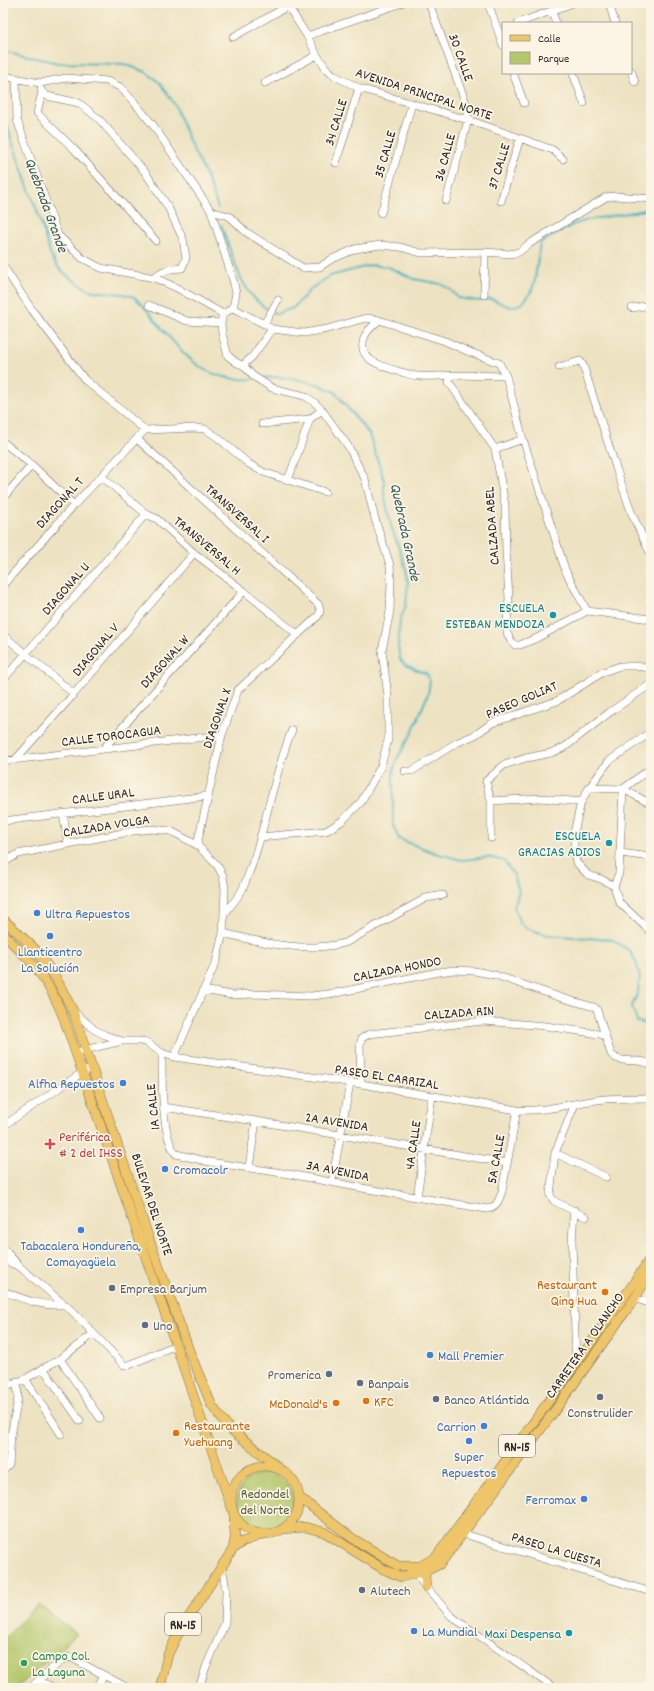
<svg xmlns="http://www.w3.org/2000/svg" width="654" height="1691" font-family="Dekko,sans-serif">
<rect width="100%" height="100%" fill="#fcf5e5"/>
<filter id="ink" filterUnits="userSpaceOnUse"><feTurbulence type="fractalNoise" baseFrequency=".025" numOctaves="2"/><feDisplacementMap in="SourceGraphic" scale="8" xChannelSelector="R" yChannelSelector="G"/><feConvolveMatrix kernelMatrix="1 2 1 2 8 2 1 2 1" color-interpolation-filters="sRGB"/></filter>
<filter id="wash" filterUnits="userSpaceOnUse"><feTurbulence type="fractalNoise" baseFrequency=".012" numOctaves="4" result="noise"/><feDisplacementMap in="SourceGraphic" scale="16" xChannelSelector="R" yChannelSelector="G"/><feGaussianBlur stdDeviation="0.9" result="paint"/><feColorMatrix in="noise" values="0 0 0 0 0 0 0 0 0 0 0 0 0 0 0 0 0 1.4 0 .05"/><feComposite in="paint" operator="in"/></filter>
<g filter="url(#wash)">
<rect width="100%" height="100%" fill="#ede2c1"/>
<!-- green -->
<path fill="#b4c76a" stroke="#70794a" d="M237 1501a28 28 0 1 1 56 0a28 28 0 1 1-56 0Z
M38,1604l39,30 -60,54h-11l-3,-2v-46z"/>
<g fill="none" stroke-linecap="round" stroke-linejoin="round">
<!-- stream -->
<path stroke="#47b5c1" stroke-width="2" d="M3,50l55,13 66,1 22,8 14,11 15,22 14,36 18,36 11,31
M3,111c10,38 25,75 38,111 5,15 7,33 17,45 7,8 25,21 35,24 11,2 33,1 42,7 9,7 17,18 24,27 29,34 46,57 94,54
M221,225c12,30 18,68 48,85
M273,312l3,2 17,-6 19,-20 18,-12 42,-11 16,2 26,12 27,5 10,6 7,8 20,3 13,-2 19,8 12,-3 9,-12 4,-12 5,-37 33,-18 15,-5 63,-11
M262,378l14,-1 20,2 21,5 18,8 34,42 15,46v13l7,33 15,42 2,14 -2,23 -6,15 -2,27 2,12 5,6 22,9 3,7 -2,13 -16,39 -15,26 -4,14v52l6,14 36,14 27,7 26,-3 16,4 10,14 5,17 -5,15 6,16 8,6 20,6 65,5 17,11 6,11 4,15 -2,15 -6,14 5,16 14,2"/>
</g>
</g>
<g filter="url(#ink)">
<g fill="none" stroke-linecap="round" stroke-linejoin="round">
<!-- minor casing -->
<g stroke="#6f6b60" stroke-width="8">
<path id="minor" d="M286,3l21,33 10,19 9,13 9,8 24,12 109,32 52,18 33,12 10,9
M429,3l39,106v11l-22,81
M488,3l15,42
M609,3l6,20
M552,11l4,12
M518,23l55,-20
M307,36l95,-33
M233,37l55,-31
M631,71l4,11
M513,73l11,30
M573,73l11,30
M3,76l37,7 26,-5 41,3 13,6 14,15 19,23 58,86 18,5 17,16 57,36 17,-1 10,-7 25,-11 25,-4 20,2 21,6 64,-1 25,2 9,-2 10,-8 77,-47 10,-1 35,3
M16,78l1,42 41,115 24,23 19,10 54,10 22,10 46,26
M265,83l52,-28
M41,89l1,3 -5,21 37,36 82,92
M42,92l5,4 32,7 20,16 46,53 23,35 15,32 3,19 -4,10c-11,1 -21,1 -27,10
M336,163l23,-75
M501,201l19,-63
M211,211l22,69 3,13 -3,15 -10,6
M381,213l31,-110
M3,266l29,44 53,70 60,50 -71,75 -71,80
M484,295l1,-43
M149,305l38,16 34,2
M233,308l31,16 14,-24
M632,308l19,-3
M223,314l-2,9 1,11 6,22 9,7 6,2 10,11 19,12 33,8 9,6 8,8 26,36 17,33 10,40 15,46 1,16 -1,30 -8,40 6,45v44l-7,26 -20,36 -19,19 -16,10 -66,6
M379,320c-5,5 -12,10 -14,16 -11,24 19,31 36,36 5,1 12,4 18,4 11,1 23,0 34,-1
M272,329l32,4 23,-4 39,-11 13,2 66,21 22,10 32,12 7,13 17,63 43,133 21,39
M243,365l9,-8 20,-28 -3,-2
M559,367l21,-6 3,4 33,103 16,46 19,41
M506,376l-53,-1 -3,3 -1,4 46,67 10,56 1,46 3,47 -2,24v11l4,8 4,4h5l17,-7 50,-27 64,8
M262,424l48,-5
M145,430l49,-2 11,1 12,8 32,27 14,8 62,20
M137,439l181,165c3,5 3,8 0,12l-80,74 -16,45 -25,110
M3,442l29,23 42,40
M495,449l28,-10
M101,476l45,38 11,5 37,34 50,38 54,44
M288,480l22,-61 12,-9
M3,498l29,-33
M3,635l71,59
M3,680l143,-166
M103,749l141,-158
M15,760l59,-66 120,-141
M3,761l219,-26
M651,768l-28,21 -4,84 -5,13 5,16 32,30
M405,771h7l44,-28 19,-8 17,-12 65,-22 46,-29 17,-6h15l16,2
M589,788l34,1 28,15
M491,801l50,-3 40,4
M63,813l5,31
M3,821l204,-25
M491,838v-37l-5,-20 18,-16 22,-7 25,-5 14,-6 45,-35 41,-28
M620,853l31,4
M3,863l15,-9 115,-23 19,-2 19,2 26,14 20,20 6,11 2,13 -2,44 -7,29 -42,95
M614,886l-13,-7 -13,-4 -12,-13 -2,-12v-17l7,-31 8,-14 20,-27 42,-29
M225,913c6,-8 14,-16 18,-25 22,-51 28,-107 49,-158
M223,933c32,8 61,15 93,14 11,-1 21,-1 31,-5l79,-44 17,-3
M203,990l29,5 20,-1 59,2 25,-3 103,-21 15,-2 21,1 20,4 67,23 32,9 3,3 14,44c10,12 27,2 40,11
M73,1011l22,19 10,5 17,6
M76,1052l46,-11h18l6,1 16,11 12,4 187,27 156,26c30,2 58,-8 88,-11 15,-1 31,-1 46,-1
M162,1053c0,23 -1,84 14,101l34,8 79,12 73,14 125,21c11,-3 12,-9 15,-18l15,-81
M361,1084l-1,-39 2,-7 7,-4 114,-13 63,5 59,9
M575,1104l-20,49 -5,42 4,6 32,16
M163,1107l93,14 251,42
M3,1126l80,-54 10,-4
M555,1153l51,24
M249,1167l7,-46
M332,1182l18,-99
M417,1197l15,-101
M574,1210l-2,32 4,122
M3,1248l17,19 52,44 52,54h5l47,-20
M3,1260l15,6
M3,1291c23,9 36,15 62,14
M635,1298l16,6
M60,1359l40,59
M43,1368l37,53
M25,1379l36,55
M3,1388l22,-9 35,-20 33,-25
M3,1471l6,-6 2,-29 7,-38 -1,-17
M458,1532l193,60
M415,1574l36,42 103,72
M39,1681l14,7
M30,1688l32,-28 8,-3 58,31
M97,1688l7,-13
M199,1688l7,-21 19,-44 1,-33 -4,-23"/>
</g>
<!-- major casing -->
<g stroke="#6f6b60" stroke-width="10">
<path id="major" d="M3,919l32,30 21,29 17,33 76,228 41,114 22,53 17,22 49,39
M3,934c29,27 45,45 60,82l168,490
M231 1500a34 34 0 1 1 68 0a34 34 0 1 1-68 0Z
M300,1498l52,40 46,28h22l16,-9 191,-264 24,-36
M283,1529l22,-2 19,5 59,37 18,8 25,-6 14,-7 113,-151 82,-115 16,-26
M233,1549l2,-11 -1,-21
M426,1587l-1,-10 1,-6
M160,1688l8,-34 10,-20 55,-85 9,-7 19,-7"/>
</g>
<!-- minor -->
<use href="#minor" stroke="#fff" stroke-width="7"/>
<!-- major -->
<use href="#major" stroke="#eec569" stroke-width="9"/>
</g>
</g>
<!-- markers -->
<g fill="#0f9aa8" stroke="#fcf5e5" stroke-width="1.5">
<circle cx="553" cy="615" r="4"/>
<circle cx="609" cy="843" r="4"/>
<circle cx="569" cy="1633" r="4"/>
</g>
<g fill="#3f7fe0" stroke="#fcf5e5" stroke-width="1.5">
<circle cx="37" cy="913" r="4"/>
<circle cx="50" cy="936" r="4"/>
<circle cx="123" cy="1083" r="4"/>
<circle cx="165" cy="1169" r="4"/>
<circle cx="81" cy="1230" r="4"/>
<circle cx="430" cy="1355" r="4"/>
<circle cx="484" cy="1426" r="4"/>
<circle cx="469" cy="1441" r="4"/>
<circle cx="584" cy="1499" r="4"/>
<circle cx="414" cy="1631" r="4"/>
</g>
<path fill="#e0444e" stroke="#fcf5e5" stroke-width="1.5" d="M48 1138h4v4h4v4h-4v4h-4v-4h-4v-4h4z"/>
<g fill="#5c6f8a" stroke="#fcf5e5" stroke-width="1.5">
<circle cx="112" cy="1288" r="4"/>
<circle cx="145" cy="1325" r="4"/>
<circle cx="329" cy="1374" r="4"/>
<circle cx="360" cy="1383" r="4"/>
<circle cx="600" cy="1397" r="4"/>
<circle cx="436" cy="1399" r="4"/>
<circle cx="362" cy="1590" r="4"/>
</g>
<g fill="#e8710a" stroke="#fcf5e5" stroke-width="1.5">
<circle cx="605" cy="1292" r="4"/>
<circle cx="366" cy="1401" r="4"/>
<circle cx="336" cy="1403" r="4"/>
<circle cx="176" cy="1433" r="4"/>
</g>
<circle fill="#2e9e5b" stroke="#fcf5e5" stroke-width="1.5" cx="24" cy="1663" r="4"/>
<g text-anchor="middle" stroke-width="3.5" stroke-linejoin="round" paint-order="stroke">
<!-- shield labels -->
<g fill="#fcf5e5" stroke="#6a6863" stroke-width="1">
<rect x="499" y="1435" width="36" height="22" rx="3"/>
<rect x="165" y="1613" width="36" height="22" rx="3"/>
</g>
<g font-size="13" font-weight="bold" fill="#2b2b2b">
<text x="517" y="1451">RN-15</text>
<text x="183" y="1629">RN-15</text>
</g>
<!-- street labels -->
<g font-size="14" fill="#2b2b2b" stroke="#fcf5e5">
<text transform="translate(462 57) rotate(70)" y="5">30 CALLE</text>
<text transform="translate(424 93) rotate(18)" y="5">AVENIDA PRINCIPAL NORTE</text>
<text transform="translate(335 122) rotate(-73)" y="5">34 CALLE</text>
<text transform="translate(384 154) rotate(-74)" y="5">35 CALLE</text>
<text transform="translate(444 157) rotate(-75)" y="5">36 CALLE</text>
<text transform="translate(498 166) rotate(-73)" y="5">37 CALLE</text>
<text transform="translate(59 502) rotate(-48)" y="5">DIAGONAL T</text>
<text transform="translate(238 513) rotate(42)" y="5">TRANSVERSAL I</text>
<text transform="translate(491 526) rotate(-94)" y="5">CALZADA ABEL</text>
<text transform="translate(208 545) rotate(40)" y="5">TRANSVERSAL H</text>
<text transform="translate(65 588) rotate(-49)" y="5">DIAGONAL U</text>
<text transform="translate(95 649) rotate(-50)" y="5">DIAGONAL V</text>
<text transform="translate(164 661) rotate(-48)" y="5">DIAGONAL W</text>
<text transform="translate(521 699) rotate(-23)" y="5">PASEO GOLIAT</text>
<text transform="translate(216 718) rotate(-71)" y="5">DIAGONAL X</text>
<text transform="translate(111 735) rotate(-7)" y="5">CALLE TOROCAGUA</text>
<text transform="translate(103 795) rotate(-7)" y="5">CALLE URAL</text>
<text transform="translate(106 825) rotate(-9)" y="5">CALZADA VOLGA</text>
<text transform="translate(397 968) rotate(-11)" y="5">CALZADA HONDO</text>
<text transform="translate(459 1012) rotate(-4)" y="5">CALZADA RIN</text>
<text transform="translate(387 1076) rotate(9)" y="5">PASEO EL CARRIZAL</text>
<text transform="translate(152 1107) rotate(-96)" y="5">1A CALLE</text>
<text transform="translate(337 1121) rotate(9)" y="5">2A AVENIDA</text>
<text transform="translate(412 1145) rotate(-82)" y="5">4A CALLE</text>
<text transform="translate(495 1159) rotate(-80)" y="5">5A CALLE</text>
<text transform="translate(338 1170) rotate(11)" y="5">3A AVENIDA</text>
<text transform="translate(153 1204) rotate(72)" y="5">BULEVAR DEL NORTE</text>
<text transform="translate(584 1345) rotate(-55)" y="5">CARRETERA A OLANCHO</text>
<text transform="translate(557 1549) rotate(17)" y="5">PASEO LA CUESTA</text>
</g>
<!-- culture labels -->
<g font-size="14" fill="#0d838f" stroke="#fcf5e5" text-anchor="end">
<text x="545" y="612">ESCUELA<tspan x="545" dy="16">ESTEBAN MENDOZA</tspan></text>
<text x="601" y="840">ESCUELA<tspan x="601" dy="16">GRACIAS ADIOS</tspan></text>
<text x="561" y="1638">Maxi Despensa</text>
</g>
<!-- shop labels -->
<g font-size="14" fill="#366cbe" stroke="#fcf5e5" text-anchor="start">
<text x="45" y="918">Ultra Repuestos</text>
<text x="50" y="956" text-anchor="middle">Llanticentro<tspan x="50" dy="16">La Solución</tspan></text>
<text x="115" y="1088" text-anchor="end">Alfha Repuestos</text>
<text x="173" y="1174">Cromacolr</text>
<text x="81" y="1250" text-anchor="middle">Tabacalera Hondureña,<tspan x="81" dy="16">Comayagüela</tspan></text>
<text x="438" y="1360">Mall Premier</text>
<text x="476" y="1431" text-anchor="end">Carrion</text>
<text x="469" y="1461" text-anchor="middle">Super<tspan x="469" dy="16">Repuestos</tspan></text>
<text x="576" y="1504" text-anchor="end">Ferromax</text>
<text x="422" y="1636">La Mundial</text>
</g>
<!-- health labels -->
<g font-size="14" fill="#be3a42" stroke="#fcf5e5" text-anchor="start">
<text x="59" y="1141">Periférica<tspan x="59" dy="16"># 2 del IHSS</tspan></text>
</g>
<!-- food labels -->
<g font-size="14" fill="#c56008" stroke="#fcf5e5" text-anchor="end">
<text x="597" y="1289">Restaurant<tspan x="597" dy="16">Qing Hua</tspan></text>
<text x="374" y="1406" text-anchor="start">KFC</text>
<text x="328" y="1408">McDonald's</text>
<text x="184" y="1430" text-anchor="start">Restaurante<tspan x="184" dy="16">Yuehuang</tspan></text>
</g>
<!-- service labels -->
<g font-size="14" fill="#4e5e75" stroke="#fcf5e5" text-anchor="start">
<text x="120" y="1293">Empresa Barjum</text>
<text x="153" y="1330">Uno</text>
<text x="321" y="1379" text-anchor="end">Promerica</text>
<text x="368" y="1388">Banpais</text>
<text x="444" y="1404">Banco Atlántida</text>
<text x="600" y="1417" text-anchor="middle">Construlider</text>
<text x="370" y="1595">Alutech</text>
</g>
<!-- park labels -->
<g font-size="14" fill="#545a3e" stroke="#fcf5e5">
<text x="265" y="1498">Redondel<tspan x="265" dy="16">del Norte</tspan></text>
</g>
<!-- leisure labels -->
<g font-size="14" fill="#27864d" stroke="#fcf5e5" text-anchor="start">
<text x="32" y="1660">Campo Col.<tspan x="32" dy="16">La Laguna</tspan></text>
</g>
<!-- water labels -->
<g font-size="15" font-style="italic" fill="#355b60" stroke="#fcf5e5">
<text transform="translate(47 205) rotate(70)" y="5">Quebrada Grande</text>
<text transform="translate(406 532) rotate(78)" y="5">Quebrada Grande</text>
</g>
</g>
<!-- margin -->
<rect width="654" height="1691" fill="none" stroke="#fcf5e5" stroke-width="16"/>
<!-- legend -->
<rect x="502" y="22" width="130" height="52" fill="#fcf5e5" stroke="#a8a49b"/>
<rect x="510" y="35" width="20" height="6" fill="#eec569" stroke="#a8a49b"/>
<text x="538" y="42" font-size="12" fill="#2b2b2b">Calle</text>
<rect x="510" y="52" width="20" height="12" fill="#b4c76a" stroke="#a8a49b"/>
<text x="538" y="62" font-size="12" fill="#2b2b2b">Parque</text>
</svg>
